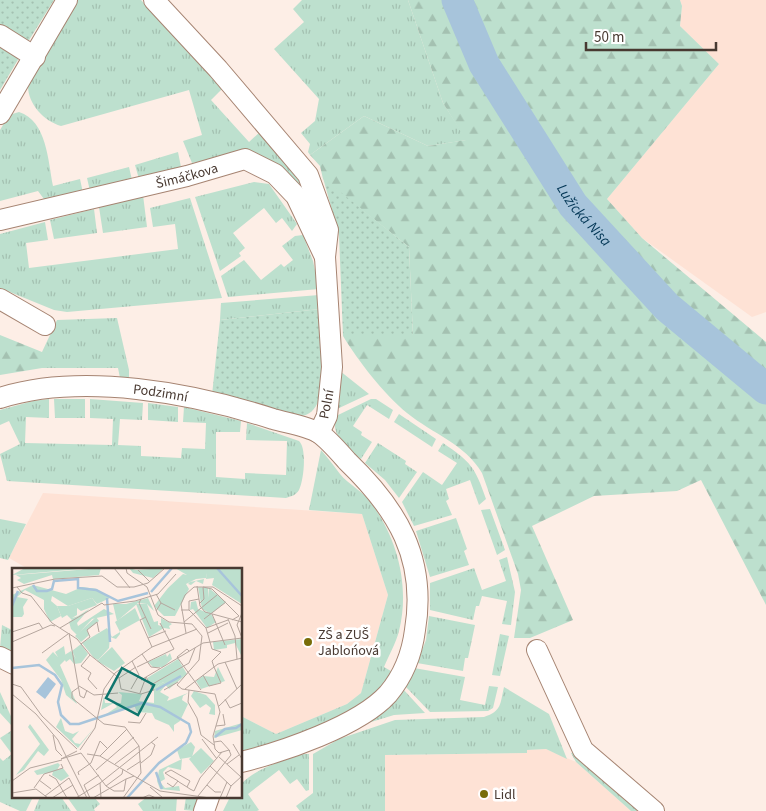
<svg xmlns="http://www.w3.org/2000/svg" width="766" height="811" font-family="'Source Sans 3',sans-serif">
<defs>
<pattern id="grass-tufts" width="24" height="20" patternUnits="userSpaceOnUse" patternTransform="scale(1.25)"><rect width="24" height="20" fill="#bde0ce"/><path d="M3 7l-1-3M5 7V3M7 7l1-3M15 17l-1-3M17 17v-4M19 17l1-3" fill="none" stroke="#a4c1b1"/></pattern>
<pattern id="forest-firs" width="22" height="20" patternUnits="userSpaceOnUse" patternTransform="scale(1.25)"><rect width="22" height="20" fill="#bde0ce"/><path d="M5 1l3.5 6h-7zM16 11l3.5 6h-7z" fill="#a4c1b1"/></pattern>
<pattern id="garden-dots" width="8" height="8" patternUnits="userSpaceOnUse" patternTransform="scale(1.25)"><rect width="8" height="8" fill="#bde0ce"/><path d="M2 2h.1M6 6h.1" fill="none" stroke="#a4c1b1" stroke-width="1.8" stroke-linecap="round"/></pattern>
</defs>
<rect width="100%" height="100%" fill="#fdeee6"/>
<!-- built -->
<path fill="#fee2d5" d="M680,0h86v312l-14,5 -110,-79 -35,-39 112,-135 -39,-38 2,-20z
M43,493l319,21 26,81 -27,98 -14,11 -71,30 -35,-18v-22l2,-4 -2,-1v-119h-211l-21,-12z
M546,749l30,13 55,49h-246v-56l141,-2 1,-3z"/>
<!-- grass -->
<path fill="url(#grass-tufts)" d="M77,0h64l82,88 -12,12 38,42 12,-11 45,56 3,21 -78,-53 -39,8 -9,-22 19,-6 -13,-45 -128,36c-17,-5 -33,-22 -33,-40z
M302,0h106l35,103 24,37 -39,6 -64,-30 -54,39 -2,-3 2,-8 -9,-11 14,-12 4,-22 -45,-50 30,-27 -11,-13z
M19,112c28,9 29,49 34,74l27,-7 3,14 -36,10 -9,-12 -38,10v-71l9,-15z
M178,152l3,15 -42,12 -4,-14z
M129,167l3,13 -42,11 -3,-13z
M254,182l15,2 28,40 -5,7 -10,-13 -6,5 -12,-15 -31,25 12,15 -6,5 2,3 -21,15 -25,-74z
M143,195l4,32 -44,6 -4,-26z
M190,198l32,100 -155,14 -13,-2 -54,-22v-54l45,-12 3,18 -22,3 3,25 149,-19 -3,-25 -22,3 -3,-19z
M94,209l3,24 -43,6 -4,-19z
M303,235l10,26 6,28 -91,8 -7,-21 23,-16 17,20 20,-16 3,3 9,-7 -11,-14 13,-10z
M319,295l1,14 -100,11 1,-17z
M117,318l12,52v13h-8l-3,-15h-76v-16l15,-32z
M340,371l29,23 -32,15z
M49,399v19l-23,-1 -1,26 87,2 1,-26 -23,-1v-19l53,4 -1,17 -22,-1 -2,26 23,1v10l40,2 1,-10 23,1 1,-26 -23,-1 1,-15 57,14 -1,11h-24v45l29,2v-6l41,2 1,-34 -41,-1 1,-17 52,18c8,7 5,39 0,49 -3,5 -7,6 -13,8l-279,-17 -7,-27 20,-10 -11,-23 -9,4v-15l33,-9z
M54,399h31v19h-30z
M371,399h5l17,11 -4,9 -22,-14 -14,21 9,6 -1,3 11,7 -11,17c-14,-10 -31,-24 -25,-43z
M148,403l30,4v15l-30,-2z
M399,414l37,25 -4,8 -38,-25z
M378,443l28,18 -1,3 12,8 -18,26 -14,-18 -20,-17z
M443,443c28,19 32,24 43,56l-7,6 -9,-25 -24,9 3,10 -3,2 6,14 -38,11 -12,-24 21,-30 19,13 15,-22 -19,-12z
M321,450c7,8 13,16 19,24 9,11 23,17 31,29 27,36 39,84 28,128 -3,12 -10,24 -15,36l12,7c-15,15 -30,30 -48,40 -34,17 -71,27 -107,39v-37l35,18 71,-30 14,-11 27,-98 -26,-81 -53,-4z
M490,509l15,41 -8,5 -16,-45z
M456,518l11,31 -3,2 5,14 -39,12 -14,-46z
M0,519l26,5 -18,36 -8,-2z
M507,557l8,35 -4,33 -9,-1 5,-23 -25,-5 -3,10h-3l-3,14 -43,-10v-27l44,-15 8,22 24,-9 -7,-21z
M429,616l46,9 -7,33h-3l-2,13 -46,-8 9,-23z
M2,625l12,6v24l-14,-7z
M500,634l9,2 -9,40 -8,-1z
M414,668l51,9 -5,23 25,5 4,-19 9,1 -5,21 -5,3 -58,1 -25,-26z
M504,687l45,27 18,45 -21,-10 -19,1v3l-142,2v56h-85l-4,-5 17,-13v-39l26,-15 56,-19 89,-3c18,-6 16,-13 20,-30z
M403,689l22,24 -31,2 -36,11z
M0,692l14,31 -3,2 -11,-12z
M14,729v68h19l-7,14h-6l-20,-9v-44l3,3 9,-7 -12,-16z
M576,752l70,59h-15l-55,-49 -5,-9z
M304,754h5v36l-3,1 -9,-12 -7,5 -11,-14 -31,24 11,16 -2,1h-34l7,-14h11v-13c17,-17 41,-23 63,-30z
M40,797h21l10,14h-37z
M67,797h27l6,7 -6,5 1,2h-18z
M147,797h30l-1,14h-33l-5,-7z
M186,797h13l-4,14 -11,-1z"/>
<!-- forest -->
<path fill="url(#forest-firs)" d="M408,0h272l2,6 -2,20 39,38 -112,135 35,39 124,104v263l-65,-125 -24,11 -83,5 -62,30 41,94 -43,18h-16l7,-48 -3,-16 -36,-101c-17,-29 -49,-39 -75,-60 -24,-20 -48,-51 -64,-77h70l-4,-89 -86,-68 -3,-13 -10,-11 54,-39 64,30 38,-6 -23,-37z
M0,335l42,17v16l-42,7z"/>
<!-- garden -->
<path fill="url(#garden-dots)" d="M0,0h54l-28,45 -26,-16z
M0,47l19,11 -19,32z
M323,178l86,69 4,89h-70l-4,-101z
M320,309c2,24 15,107 -21,107 -9,0 -19,-4 -27,-6 -20,-5 -40,-10 -60,-15l8,-75z"/>
<g fill="none" stroke-linecap="round" stroke-linejoin="round">
<!-- river -->
<path stroke="#a7c4db" stroke-width="31" id="s1" d="M457,0l27,64 89,141 94,102 99,82"/>
<!-- minor casing -->
<g stroke="#a68472" stroke-width="22">
<g id="minor">
<path d="M154,0l64,69 90,106 20,55 -3,27 7,110 -5,49 -8,17"/>
<path d="M0,35l35,22"/>
<path d="M0,114l67,-114"/>
<path id="s2" d="M0,220l187,-44 58,-17 30,15 21,22 29,61"/>
<path d="M0,299l45,26"/>
<path id="s3" d="M0,398c82,-26 193,-5 273,21 14,4 34,7 46,14 10,7 20,19 28,28 50,48 80,97 68,169 -3,24 -11,45 -27,64 -29,32 -106,58 -147,68"/>
<path d="M537,650l46,100 71,61"/>
<path d="M0,657l14,7"/>
<path d="M204,811l5,-14"/>
</g>
</g>
<!-- minor -->
<use href="#minor" stroke="#fff" stroke-width="20"/>
</g>
<!-- markers -->
<g fill="#786d09" stroke="#fff" stroke-width="2">
<circle cx="308" cy="642" r="5"/>
<circle cx="484" cy="794" r="5"/>
</g>
<g text-anchor="middle" stroke-width="5" stroke-linejoin="round" paint-order="stroke">
<!-- street labels -->
<g font-size="14" fill="#483931" stroke="#fff">
<text dy="5" stroke="none"><textPath href="#s2" startOffset="192">Šimáčkova</textPath></text>
<text dy="5" stroke="none"><textPath href="#s3" startOffset="162">Podzimní</textPath></text>
<text transform="translate(326 404) rotate(-79)" y="5">Polní</text>
</g>
<!-- poi labels -->
<g font-size="14" fill="#483931" stroke="#fff" text-anchor="start">
<text x="318" y="639">ZŠ a ZUŠ<tspan x="318" dy="16">Jablońová</tspan></text>
<text x="494" y="799">Lidl</text>
</g>
<!-- water labels -->
<g font-size="15" font-style="italic" fill="#023655" stroke="#fff">
<text dy="5" stroke="none"><textPath href="#s1" startOffset="251">Lužická Nisa</textPath></text>
</g>
</g>
<!-- overview -->
<g transform="translate(12 568)">
<rect width="230" height="230" fill="#fdeee6"/>
<path d="M80,30l5,7 -16,6 -4,-3v7l-5,3 7,-2 -6,5 -6,-6 -5,3 -5,-12h11zM123,40l5,12 -20,11v3l-4,5 -6,-2 -1,11 -11,12 -4,-2 -12,-15 25,-15 5,9 8,-5 -5,-10zM69,76l7,10 -7,9 -7,1 -4,-5 -4,3 -3,-6 8,-5 5,8 -4,-8zM158,85l2,6 -9,8h-10l-5,-5 18,-8 1,3zM18,156l19,26 -5,6 -6,-5 -14,19 -8,5 24,-31 -12,-17zM189,180l13,13 -13,13 -12,-15z" fill="#bde0ce"/>
<path d="M13,0h67l-80,7zM89,0l-2,7 -46,4 -1,-4 -28,9 -7,-4 4,-2 -5,-3zM117,0l7,2 28,-2 -11,10 -20,-5zM163,0h67v36l-30,-19 2,-7 -8,1 1,-10 -20,6zM21,17l33,9 16,-7 15,2 13,9 -13,6 -5,-6 -24,8 -16,-10 -1,5 6,5 4,10 -11,6 -6,-13v-9l-19,-10 -8,7 11,2 -5,8 1,7 -2,3h-10v-22zM136,30l6,13 -7,-7 -9,-1 -21,18 -4,-17h13zM77,41l-12,14 1,3 26,-17 10,5 -22,5 -15,16 -6,-6 -2,-7zM52,78l2,13 -6,6 17,39 -11,-9 -5,-15 -15,-20 7,-8 5,5 -3,-5zM151,114l3,3 -6,7 9,5 -2,4 21,-8 -5,3 -1,4 6,4 -8,17 -6,4v7l-5,-7 -14,-6 -3,-6 -15,-1 -3,-7 -34,13 17,-11 -3,-4 -13,7 3,-14 1,7h16l1,-8 -4,-3 24,2 -3,7 15,2v-14zM182,123l12,4 9,10v10l-6,-1 2,-6 -5,-4 -6,4 -9,-12zM49,150l4,13 8,3 6,-3 -7,8 3,4 5,1 15,-17 -17,21 -22,-21zM230,155v7l-28,8 1,-7zM170,191l-1,11 -13,-3 -5,5 2,7 -5,3 5,6 14,-2 1,5 -20,-2 -3,-8 2,-11z" fill="#bde0ce"/>
<path d="M196,0l-2,10 -10,1 -6,3 14,-3 -1,5 -7,-3 -5,4 -3,-1 2,-2 -4,2 3,5 -14,27h-11l-10,-10 14,-18 15,-14 4,1 -1,-3zM186,19l10,1 1,10v-10l17,14 -15,12 -9,-5zM184,33l2,8 13,5 5,8 -9,6 -14,-19 -3,1 1,-8zM124,36h11l7,18 4,-1v4l3,1v-8l11,6 -3,2 1,3 -6,-1 -15,9zM84,49l3,4 -12,9 2,5 -8,7 -6,-6zM230,71v18l-7,-14 -8,2v3l-13,2 -1,-8zM166,91l9,15 -18,15 -6,-7 -9,7 -7,-11zM206,99l7,14 -24,8 -5,-8 7,-5 11,1zM46,195l2,2 -3,5 6,-2 6,8 -8,5 -9,-6 1,-3 -16,3 -3,-4z" fill="#bde0ce"/>
<path d="M100,79l13,16 -11,8 -17,-10zM179,174l4,5 -3,10 -12,2 -3,-9z" fill="#bde0ce"/>
<path d="M36,109l8,7 -11,15 -9,-7z" fill="#a7c4db"/>
<path fill="none" stroke="#a7c4db" stroke-width="2.5" d="M205,0l25,28M21,17l4,6h10l5,-2 2,-8 24,-2v9l18,2 22,11 30,-8M139,24l21,-24M95,30l3,44M0,38l6,-15M0,100l27,-3 16,10 7,10 -4,17 3,13 9,9h9l63,-21 18,4 29,17 2,8 -5,11 -27,20 -32,35M144,122l25,-14M203,169l10,-8 11,-1 6,-4M144,204l6,17"/>
<path fill="none" stroke="#b5a69e" stroke-width="1" d="M102,0l16,20M114,0l1,5 20,14 11,28 11,7 23,2 10,12 -3,24 -22,25 5,4 33,5 5,18 -7,24 2,13 4,4 10,-3 2,5 -33,41M126,2l12,12M185,18l3,20 5,6 37,10M5,19l5,6 9,3 21,27 25,16 13,16 29,23M0,20l43,-9 47,-3 15,11h17l14,-4 17,-15M129,31l-2,4 12,26M149,35l14,7M187,36l5,-5 -1,-12 9,2 27,27 -7,4M169,42h8l4,4 13,14 6,21 9,3 -9,9 2,6M177,42v-9l10,-2M144,43l5,-8 -5,-9M230,45l-5,12 5,13M200,46l13,31M134,49l-6,3 12,27M192,51l22,-17M216,51l7,17 2,23M172,54l33,-27M48,60l42,-25 2,2 31,-4 23,-7 18,-20M194,60l22,-8M0,64l27,-9 4,6M57,65l11,63 4,2 3,-8M174,65l-5,-29 4,-9 9,-8h19l29,19M196,65l20,-10M136,70l18,-7M0,74l39,-17 4,1M69,76l9,-7 -3,-7 10,-8 2,10M177,83l-2,-2 -10,8 24,33M30,85l26,-19M130,86l9,13 9,1M78,87l-9,11 10,7 -3,6 9,10M213,94l12,27M125,99l37,-18 -14,-26M191,107l6,11 12,-3 -7,-16M107,110l2,11 20,5 13,-4 -8,-13M107,110l17,-11M129,112l62,-37 39,-5M0,116l9,3 21,29 35,33M139,117l38,-22 6,-15M67,118l15,9 24,-2M67,119l-7,5v6l32,26 21,3 14,19 2,27 -18,25M119,121l8,-14 -7,-14M173,121l33,-25 24,-6M152,122l14,-8M177,122l-1,12 9,16 4,17 13,10M128,125l6,-16M0,126l24,20 22,26 29,58M213,131l5,9 12,-5M207,138l23,-22M116,154l12,1 6,-10M204,158l9,-1 -2,-11M41,167l3,15 6,6M190,171l15,20M202,174l7,-1 9,10M221,176l9,15M68,182l15,-22 9,-39 11,-16 37,-26 45,-18M65,183l-16,8 20,-6 25,33 8,5h10l2,-12 8,-3 26,15 50,7M75,186l13,2 34,20M88,188l27,-27M207,189l22,20M129,195l10,-8 4,-10 -4,-3M103,196l24,-18M215,196l12,-9M198,198l21,20M84,202l38,-33M115,202l14,-9M37,207l7,4 11,19M67,207l-1,-3 13,-9 9,-22 8,8M27,212l12,9M0,213l18,-13 32,-8M88,215l1,15M155,215l6,4 5,-6M195,217l8,7h6M94,218l16,-12 1,-5M138,219l13,11M175,219l3,-6 -19,-11 -6,3 6,4 2,1 5,3 1,1 8,5 3,2 4,2 6,-13 22,-26M22,220l10,-14 19,-6 -2,-4M0,225l24,-4 12,9M33,228l24,-18 10,19M40,230l21,-13M64,230l24,-15 58,-46M78,230l-6,-13 15,-10M81,230l33,-19M130,230l7,-3 7,3M208,230l7,-16M214,230l5,-12 11,-10"/>
<path fill="#0f766e" fill-opacity="0.15" stroke="#0f766e" stroke-width="2.5" d="M110,100l32,17 -16,30 -32,-17z"/>
<rect width="230" height="230" fill="none" stroke="#483931" stroke-width="2.5"/>
</g>
<!-- scale -->
<path d="M586 42v8h130v-8" fill="none" stroke="#483931" stroke-width="2.5"/>
<text x="594" y="42" font-size="15" fill="#483931" stroke="#ffffff" stroke-width="4" paint-order="stroke">50 m</text>
</svg>
